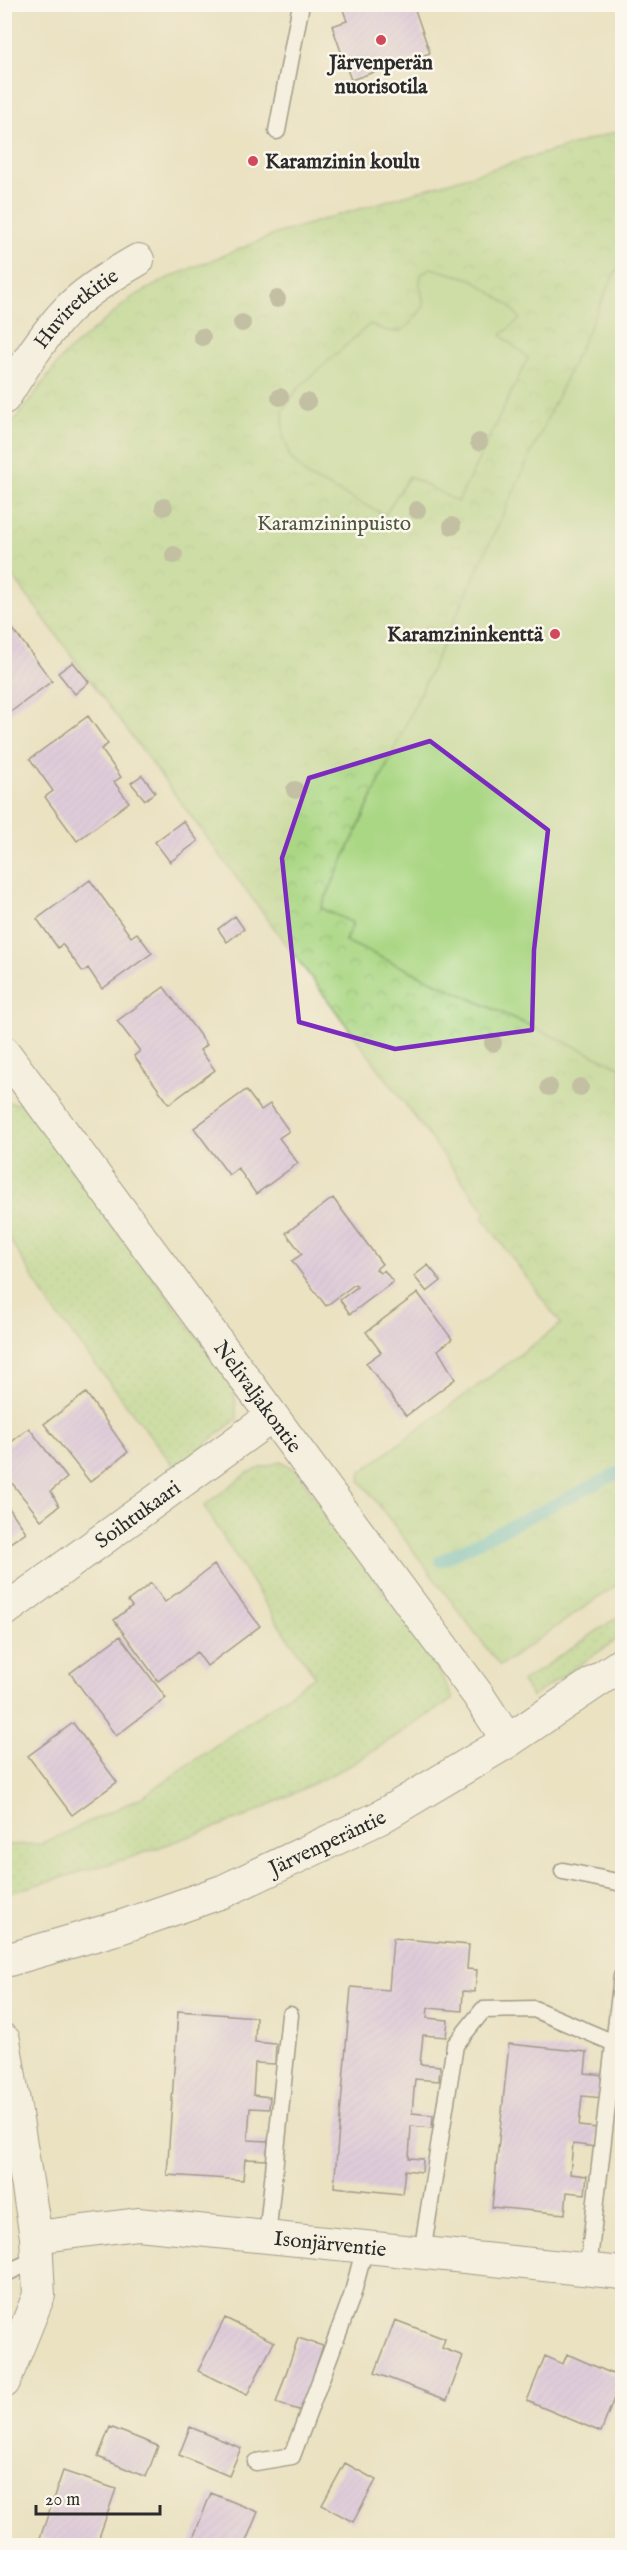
<svg xmlns="http://www.w3.org/2000/svg" width="627" height="2550" font-family="'IM FELL English',serif">
<defs>
<pattern id="grass-dots" width="8" height="8" patternUnits="userSpaceOnUse" patternTransform="scale(1.5)"><rect width="8" height="8" fill="#aad784"/><path d="M2 2h.1M6 6h.1" fill="none" stroke="#92b972" stroke-width="1.8" stroke-linecap="round"/></pattern>
<pattern id="park-crowns" width="20" height="18" patternUnits="userSpaceOnUse" patternTransform="scale(1.5)"><rect width="20" height="18" fill="#aad784"/><path d="M2 6a3 3 0 1 1 6 0M12 15a3 3 0 1 1 6 0" fill="none" stroke="#92b972"/></pattern>
<pattern id="building-hatch" width="6" height="6" patternUnits="userSpaceOnUse" patternTransform="scale(1.5)"><rect width="6" height="6" fill="#d0b1f7"/><path d="M-1 1l2-2M0 6l6-6M5 7l2-2" fill="none" stroke="#b398d4"/></pattern>
</defs>
<rect width="100%" height="100%" fill="#fbf7ec"/>
<filter id="ink" filterUnits="userSpaceOnUse"><feTurbulence type="fractalNoise" baseFrequency=".0167" numOctaves="2"/><feDisplacementMap in="SourceGraphic" scale="12" xChannelSelector="R" yChannelSelector="G"/><feConvolveMatrix kernelMatrix="1 2 1 2 8 2 1 2 1" color-interpolation-filters="sRGB"/></filter>
<filter id="wash" filterUnits="userSpaceOnUse"><feTurbulence type="fractalNoise" baseFrequency=".008" numOctaves="4" result="noise"/><feDisplacementMap in="SourceGraphic" scale="24" xChannelSelector="R" yChannelSelector="G"/><feGaussianBlur stdDeviation="1.35" result="paint"/><feColorMatrix in="noise" values="0 0 0 0 0 0 0 0 0 0 0 0 0 0 0 0 0 1.4 0 .05"/><feComposite in="paint" operator="in"/></filter>
<g filter="url(#wash)">
<rect width="100%" height="100%" fill="#ebe2c2"/>
<!-- grass -->
<path fill="url(#grass-dots)" stroke="#6a8158" stroke-width="1.5" d="M5,1102l21,3 208,282 3,32 -62,49 -123,-160 -47,-76z
M281,1461l14,9 137,188 21,41 -102,66 -104,51 -118,42 -124,36v-49l36,-1 101,-47 173,-121 -40,-57 -71,-113 43,-33z
M622,1614v22l-90,61 -10,-15z"/>
<!-- park -->
<path fill="url(#park-crowns)" stroke="#6a8158" stroke-width="1.5" d="M622,130v1451l-122,85 -140,-186 1,-8 200,-148 -79,-107 4,-4 -481,-647v-133l60,-79 66,-56 39,-21 106,-43z"/>
<!-- pitch -->
<path fill="#aad784" stroke="#6a8158" stroke-width="1.5" d="M430,268l42,11 38,27 10,13 -19,16 27,23 -70,144 -49,-26 -24,39 -78,-39 -17,-19 -7,-23v-24l15,-22 72,-64c31,16 35,6 54,-18l-4,-22 1,-9z
M616,270l6,3v795l-277,-127 8,-18 -32,-15z"/>
<g fill="none" stroke-linecap="round" stroke-linejoin="round">
<!-- stream -->
<path stroke="#4bb9c4" stroke-width="12" d="M440,1561l182,-90"/>
</g>
<g id="blocks">
<!-- building -->
<path fill="url(#building-hatch)" d="M341,4h72l17,49 -79,27 -19,-54 15,-5z
M10,625l42,56 -48,36v-88z
M73,662l16,20 -14,12 -17,-21z
M88,716l20,28 -7,5 20,28 -7,5 15,20 -52,39 -32,-44 8,-6 -23,-32z
M142,775l13,17 -10,8 -14,-17z
M183,821l15,20 -28,21 -15,-20z
M90,880l41,57 6,-4 15,20 -50,36 -14,-21 -5,4 -21,-28 -4,4 -21,-29z
M235,916l9,13 -17,13 -9,-13z
M164,987l43,58 -7,5 15,20 -46,34 -35,-48 6,-5 -23,-30z
M246,1090l15,20 9,-6 19,27 -10,7 19,25 -42,31 -18,-26 -9,7 -35,-47z
M333,1198l49,66 -6,5 4,4 4,-3 9,12 -43,32 -10,-14 17,-13 -2,-3 -29,22 -34,-45 10,-7 -16,-21z
M428,1265l13,16 -14,11 -13,-16z
M418,1293l34,46 -14,11 17,29 -49,37 -40,-53 15,-11 -15,-20z
M86,1393l42,59 -38,30 -46,-58z
M29,1428l38,50 -16,13 8,15 -18,14 -37,-47v-25z
M4,1501l22,31 -22,15z
M214,1565l46,61 -53,40 -10,-14 -39,29 -44,-61 18,-14 -4,-5 23,-18 14,19z
M120,1636l46,62 -50,38 -46,-63z
M4,1678h3v54h-3z
M73,1723l44,59 -45,33 -44,-59z
M393,1938l76,7 -2,24 10,1 -2,22 -12,-1 -1,20 -34,-3 -1,10 21,2 -2,17 -23,-2 -3,29 20,2 -1,15 -24,-2 -3,34 21,2 -1,13 -21,-2 -2,32 14,1 -1,13 -17,-2 -3,24 -68,-7 17,-200 38,3z
M178,2011l78,6 -1,25 21,2 -1,20 -20,-1 -2,32 17,2 -1,12 -19,-1 -2,32 20,1 -1,19 -22,-1 -2,21 -76,-5z
M509,2044l78,8 -2,21 20,2 -2,23 -21,-2 -3,30 18,2 -1,19 -23,-3 -3,30 17,2 -2,18 -18,-2 -2,22 -73,-7z
M225,2318l49,24 -27,53 -49,-24z
M395,2320l50,19 -3,9 21,8 -16,44 -72,-27z
M298,2338l25,8 -21,65 -26,-8z
M567,2354l55,24 -21,54 -74,-31 18,-45 18,8z
M110,2427l48,19 -12,31 -48,-20z
M190,2427l51,21 -12,28 -50,-21z
M345,2463l31,17 -23,42 -31,-17z
M63,2471l53,18 -20,57h-33l-23,-8z
M211,2493l47,19 -14,34h-54z"/>
</g>
</g>
<g filter="url(#ink)">
<use href="#blocks" fill-opacity="0" stroke="#484642" stroke-width="1.5"/>
<g fill="none" stroke-linecap="round" stroke-linejoin="round">
<!-- lane casing -->
<g stroke="#484642" stroke-width="19">
<path id="lane" d="M277,131l24,-127
M563,1871l59,12
M267,2238l23,-223
M422,2253l33,-208 28,-35 51,-1 80,34
M588,2269l34,-293
M4,2274l33,-15
M256,2462l36,-6 60,-160 13,-49"/>
</g>
<!-- street casing -->
<g stroke="#484642" stroke-width="34">
<g id="street">
<path id="s1" d="M4,398c17,-27 35,-56 56,-80 19,-23 52,-43 78,-58"/>
<path id="s2" d="M4,1052l474,643 30,46"/>
<path id="s3" d="M4,1611l267,-194"/>
<path d="M4,2040l32,197 3,58 -35,87"/>
<path id="s4" d="M36,2237l102,-13 484,49"/>
</g>
</g>
<!-- secondary casing -->
<g stroke="#484642" stroke-width="35">
<g id="secondary">
<path id="s5" d="M4,1961l117,-34 103,-36 155,-73 129,-77 114,-77"/>
</g>
</g>
<!-- lane -->
<use href="#lane" stroke="#fff" stroke-width="16"/>
<!-- street -->
<use href="#street" stroke="#fff" stroke-width="32"/>
<!-- secondary -->
<use href="#secondary" stroke="#fff" stroke-width="33"/>
</g>
<!-- trees -->
<g fill="#93957b">
<circle cx="277" cy="299" r="9"/>
<circle cx="242" cy="323" r="9"/>
<circle cx="202" cy="337" r="9"/>
<circle cx="280" cy="397" r="9"/>
<circle cx="307" cy="402" r="9"/>
<circle cx="479" cy="442" r="9"/>
<circle cx="164" cy="507" r="9"/>
<circle cx="417" cy="510" r="9"/>
<circle cx="452" cy="526" r="9"/>
<circle cx="174" cy="555" r="9"/>
<circle cx="295" cy="790" r="9"/>
<circle cx="493" cy="1043" r="9"/>
<circle cx="549" cy="1087" r="9"/>
<circle cx="580" cy="1087" r="9"/>
</g>
</g>
<!-- marked area -->
<path d="M0 0H627V2550H0ZM430,741l118,89 -14,120 -2,80 -137,19 -96,-27 -17,-164 27,-80z" fill="#ebe2c2" fill-opacity=".55" fill-rule="evenodd"/>
<path fill="none" stroke="#7b2cbf" stroke-width="4.5" stroke-linejoin="round" d="M430,741l118,89 -14,120 -2,80 -137,19 -96,-27 -17,-164 27,-80z"/>
<!-- markers -->
<g fill="#d1495b" stroke="#fbf7ec" stroke-width="2">
<circle cx="381" cy="40" r="6"/>
<circle cx="253" cy="161" r="6"/>
<circle cx="555" cy="634" r="6"/>
</g>
<g text-anchor="middle" stroke-width="5" stroke-linejoin="round" paint-order="stroke">
<!-- poi labels -->
<g font-size="21" font-weight="bold" fill="#2b2b2b" stroke="#fbf7ec">
<text x="381" y="69">Järvenperän<tspan x="381" dy="24">nuorisotila</tspan></text>
<text x="265" y="168" text-anchor="start">Karamzinin koulu</text>
<text x="543" y="641" text-anchor="end">Karamzininkenttä</text>
</g>
<!-- street labels -->
<g font-size="21" fill="#2b2b2b" stroke="#fbf7ec">
<text dy="7" stroke="none"><textPath href="#s1" startOffset="116">Huviretkitie</textPath></text>
<text dy="7" stroke="none"><textPath href="#s2" startOffset="428">Nelivaljakontie</textPath></text>
<text dy="7" stroke="none"><textPath href="#s3" startOffset="165">Soihtukaari</textPath></text>
<text dy="7" stroke="none"><textPath href="#s5" startOffset="345">Järvenperäntie</textPath></text>
<text dy="7" stroke="none"><textPath href="#s4" startOffset="296">Isonjärventie</textPath></text>
</g>
<!-- park labels -->
<g font-size="21" fill="#4b5641" stroke="#fbf7ec">
<text x="334" y="530">Karamzininpuisto</text>
</g>
</g>
<!-- margin -->
<rect width="627" height="2550" fill="none" stroke="#fbf7ec" stroke-width="24"/>
<!-- scale -->
<path d="M36 2505v9h124v-9" fill="none" stroke="#2b2b2b" stroke-width="3"/>
<text x="45" y="2505" font-size="18" fill="#2b2b2b" stroke="#fbf7ec" stroke-width="4.5" paint-order="stroke">20 m</text>
</svg>
